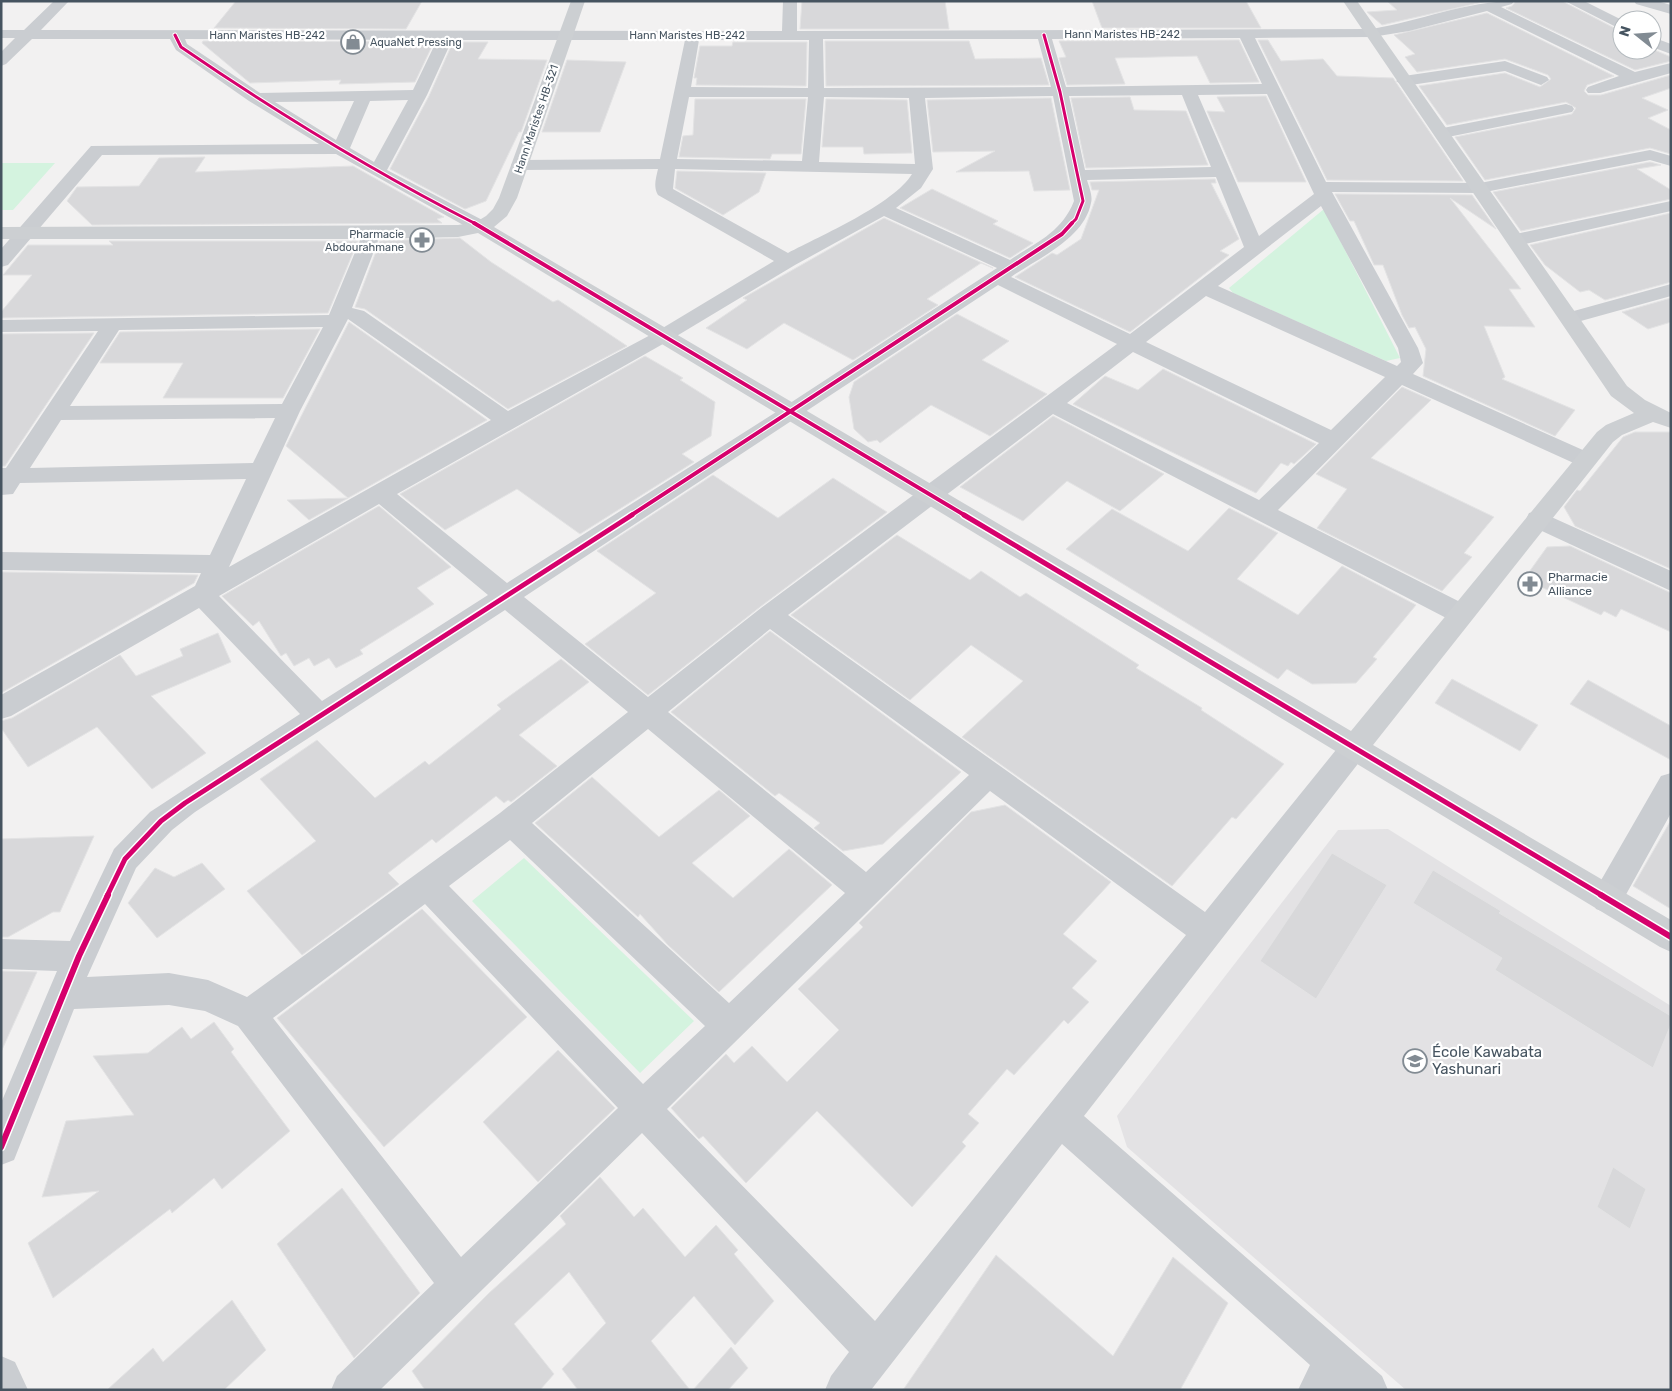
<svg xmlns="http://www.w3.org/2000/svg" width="1672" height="1391" font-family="Rubik,sans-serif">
<rect width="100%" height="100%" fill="#f2f1f1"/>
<!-- education -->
<path fill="#e3e2e4" d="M1388,829l283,177v384h-265l-279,-243 -10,-31 221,-286z"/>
<!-- green -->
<path fill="#d4f3df" d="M1,163h54l-42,47h-12z
M1324,209l76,149 -14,3 -153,-68 -4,-5z
M524,858l170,163 -54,52 -168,-172z"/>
<!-- building -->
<path fill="#d8d8da" stroke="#e3e3e4" d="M236,1h186l-16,28 -192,-1z
M802,1h143l4,28h-149z
M1092,1h154l15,27h-159z
M1387,1h100l-105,24 -15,-13 30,-2z
M1516,1h46l60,31v18l30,-1 19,8v4l-36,9 -129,-62 6,-2z
M1487,13l127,63 -27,9 -3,6 4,4h13l70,-20v13l-29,10 26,12 -20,8 23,12v24l-21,-6 -165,32 -30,-43 117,-23 4,-6 -10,-6 -119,23 -28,-39 86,-13 35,14 11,-8 -3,-4 -43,-16 -88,13 -12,-15 10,-3 -21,-19z
M1239,40l20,42 -49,1 -13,-27 -82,2 10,26 -58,1 -8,-27 7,-1 -7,-16z
M1258,40h10l13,21 42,-2 14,17 56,2 70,103 -136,-1z
M203,41l231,1 -19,40 -76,2 2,-4 -91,3 -48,-40z
M825,41h144l6,18 66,-1 8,27 -223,1z
M453,42h35l-10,17 69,1 -26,72h-2l-33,69 -21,8 -75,-40 39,-73z
M733,42h74l-1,44 -110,-1 1,-7h-3l6,-32h32z
M567,60l59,2 -26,70h-58z
M1266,96l40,86h-68l-31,-71 18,1 -8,-15z
M1130,97l4,13 52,1 22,54 -122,3 -15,-70z
M1051,98l19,92 -36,1 -5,-20 -73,1 39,-21 -62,1 -6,-52z
M695,99h111l-5,55h-29l-2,5 -91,-2 4,-21 10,-1z
M826,99l81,1 5,53 -48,1 -1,-7h-41z
M205,157l-10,15 158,-6 91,51 -7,2 5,4 -350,2 -25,-24 10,-14 62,-1 20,-28z
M1650,162l11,3 -24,4 34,21v9l-150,32 -28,-39z
M677,171l89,2 -7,19 -36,23 -48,-27z
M1215,179l1,4h-5l28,56 -19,12 9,4 -99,77 -115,-55 37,-24 5,2 24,-16 18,-49h-7l-2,-8z
M932,189l66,32 -5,3 40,19 -23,15 -110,-50z
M1335,194l137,1 24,34 -46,-31 71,91h-12l26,38 -51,-1 21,51 -3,2 73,31 -20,26 -132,-60 3,-27 -11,-22 -6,1 -7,-13 -19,-50h-9l-20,-44h-4z
M1671,213v69l-66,18 -16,-10 -9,2 -35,-27 -15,-20z
M884,218l109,50 -12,-5 -54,36 11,6 -85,55 -69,-37 -37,26 -41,-21 41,-28 -4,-2z
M460,238l31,24 62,40 5,-2 69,46 -119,63 -143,-100 -10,-2 25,-66z
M109,241h249l-30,72 -327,5v-6l31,-37h-29l25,-30h85z
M1671,298v24l-23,7 -26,-17z
M957,314l52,27 -27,19 65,34 -57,42 -59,-31 -51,38 -3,-3 -9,2 -14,-13 -5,-32 5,-15z
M349,322l138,98 -178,100 -22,-20 61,-2 -62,-52z
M320,329l-37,69h-120l20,-35h-83l20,-31z
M94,333l-89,133h-4v-132z
M645,356l38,22 -3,2 35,22 -4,34 -29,18 12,8 -114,72 -63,-45 -72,41 -45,-36z
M1163,369l153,75 -22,20 -3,-2 -3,4 -7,-3 -25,30 -183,-89 32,-28 33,14z
M1402,387l29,13 -60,58 123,59 -30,36 8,4 -30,34 -125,-63 30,-39 -31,-15z
M1053,416l111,58 -44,37 -53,-30 -44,40 -63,-34z
M1635,432h36v137l-96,-43 -11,-19 13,-17 3,1 43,-54z
M713,475l65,43 55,-40 54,34 -127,95 -112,88 -63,-51 71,-51 -59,-42z
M379,506l72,61 -34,21 17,16 -74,46 3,4 -27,14 -7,-10 -15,8 -5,-8 -15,8 -8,-13 -5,3 -22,-35 -6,5 -31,-30z
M1229,508l49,25 -41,46 61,36 44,-49 74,39 -43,52 4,2 -21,24 -44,1 -25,-15 -9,10 -212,-130 46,-40 76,42z
M897,535l73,45 11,-9 39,26 6,-4 113,72 -3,3 66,40 -1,2 83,54 -48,55 -4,-2 -60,69 -210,-149 61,-56 -52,-36 -61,55 -119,-85z
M1570,546l101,47v39l-50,-23 -5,8 -12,-6 -3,4 -77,-36 23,-32z
M1,572l197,3 -4,8 -193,110z
M770,631l191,141 -78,72 -40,7 -29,-23 6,-5 -41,-30 -4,3 -104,-84z
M218,633l13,29 -80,34 55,57 -54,36 -55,-62 -69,40 -27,-39v-7l11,-3 108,-63 16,21 47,-20 -3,-7z
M561,659l28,23 -70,53 38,31 -46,36 -3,-2 -4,3 -8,-7 -60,47 -4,-4 -44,34 11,11 -97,71 -55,-64 69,-50 -56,-62 57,-39 58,58 50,-37 4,4 72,-56 -4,-4z
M1452,679l86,46 -18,26 -85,-48z
M1588,680l83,46v34l-101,-56z
M592,777l67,60 60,-47 31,26 -58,47 41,35 56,-49 43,36 -113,107 -51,-47 -28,-31 -2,3 -103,-94z
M1005,805l106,77 -48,52 34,27 -25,27 17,14 -21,22 -4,-4 -50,55 -7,-6 -39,45 11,9 -17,19 4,4 -54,61 -95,-96 -71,72 -43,-47 -4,3 -28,-31 55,-54 8,9 18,-17 35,36 52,-52 -41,-41 65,-62 -4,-4 112,-111z
M1671,820v89l-38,-23z
M94,836l-34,76h-7l-45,25h-7v-98z
M1332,853l55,32 -71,114 -56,-38z
M202,863l23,26 -68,49 -29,-35 27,-35 19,9z
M1433,870l68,41 -2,2 172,103v8l-18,44 -158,-98 7,-12 -89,-55z
M422,909l105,108 -143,130 -107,-129z
M1,971l36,1 -36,80z
M214,1022l20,27 -3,3 59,79 -68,58 -8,-11 -42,35 -2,-4 -117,89 -25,-55 71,-52 -57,6 24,-76 68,-6 -41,-59 55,-3 34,-26 9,12z
M558,1050l57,58 -77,74 -55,-60z
M1613,1167l33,22 -16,40 -33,-22z
M600,1177l34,40 9,-9 42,49 31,-32 22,25 -4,4 40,47 -39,44 -41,-49 -43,45 39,49h-112l-16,-21 44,-46 -37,-51 -55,52 40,50 -14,16h-115l-13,-19 77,-78 77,-69 -6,-8z
M342,1188l78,105 -66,65 -77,-114z
M996,1255l117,101 60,-99 55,46 -48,87h-277z
M232,1300l34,50 -42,40h-117l46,-42 10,14z
M731,1347l17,21 -20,22h-35z"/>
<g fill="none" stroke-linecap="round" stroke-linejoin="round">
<!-- street -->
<path fill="#cacdd1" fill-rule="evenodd" d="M54,1h15l-28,29 741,1 1,-30h14v30l575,-2c47,-8 95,-28 142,-28l-2,3 -11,3 134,65 36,-9v10l-71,20h-12l-2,-3 2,-3 31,-11 -132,-65 -78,20 -37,6 -117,1 71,144 154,1 170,-33 21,6v10l-21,-6 -170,33 -148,-1 86,156 5,15 -10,11 181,81 3,5 -3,5 -8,3 -8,-3 -176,-80 -124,125 192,97 4,7 -4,7 -9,3 -9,-3 -399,-207 -265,201 417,297 139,-172 10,-4 10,4 4,8 -4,8 -280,360 298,260 6,14h-90l12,-25 -248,-221 -191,246h-46l6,-14 18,-24 -207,-219 -262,257h-49l6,-14 97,-93 -196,-257 -33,-15 -36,-6 -95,4 -60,151 -13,5v-62l56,-132 -56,-2v-30l69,2 44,-92 36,-37 150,-98 -101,-106 -188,108 -10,3v-24l194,-109 6,-13 -200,-3v-18l209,3 36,-76 -226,4 -7,11 -12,1v-27h5l92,-137 -97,1v-12l328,-5 34,-82 2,-4h14l2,4 -29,75 12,3 144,100 148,-79 118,-71 -116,-66c-5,-8 -2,-17 0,-26l-138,1 -6,-1 -3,-4 3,-4 6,-1 140,-1 25,-119h-233l-25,55 -40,75 101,53 2,4 -2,4h-14l-138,-77 -234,1 -94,110 -7,2v-18l90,-103 228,-2 -70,-43 -73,-51 -6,-11h-138l-26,25 -5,2v-14l14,-14h-14v-8h23zM1240,38l22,46 -196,3 -14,-48zM185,39l252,1 -24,50 -153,3 -73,-49zM823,39h215l13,48 -227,1zM699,40h110l-1,48 -117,-1zM1267,94l47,100 -55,42 -61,-141zM1182,95l29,72 -126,3 -16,-74zM1053,96l21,105c-12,31 -37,41 -64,59l-114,-52 25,-20 12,-19 -8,-71zM689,97h119l-6,64 -125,-2zM824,97l85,1 6,66 -96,-2zM408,100l-34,62 -24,-14 20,-47zM354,101l-18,39 -61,-38zM675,169l237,5c-18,30 -92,62 -124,79l-115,-64zM1216,177l28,70 -114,87 -119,-57c27,-19 73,-38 80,-74 2,-7 -2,-16 -4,-23zM1321,206l77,142 3,14 -4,4 -179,-80zM884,216l113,52 -213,139 -277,176 -110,-89 273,-154 125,-75zM998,285l119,59 -356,264 -113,89 -124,-100zM1206,296l179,81 -54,53 -185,-88zM348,319l143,101 -262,147 71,-156zM323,327l-41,77 -212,2 49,-76zM1133,352l186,91 -60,57 -192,-97zM275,418l-22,45 -223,5 31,-48zM379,504l109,91 -166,106 -103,-105zM505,610l123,102 -128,101 -253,184 -39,-17 -39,-7 -82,4 49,-109 36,-38 23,-18zM770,629l199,146 -103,97 -198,-160zM648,729l197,164 -116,110 -197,-180zM990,791l196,144 -311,386 -208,-212zM510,840l195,186 -62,58 -194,-198zM425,904l193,204 -157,149 -188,-239z
M1565,1h19l38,19v10z
M1634,1h23l14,4v9l-35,-10z
M1652,37l19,7v10l-19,-7z
M1505,61l42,16 2,3 -8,5 -36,-14 -101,15 -8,-5 8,-5z
M1566,104l6,2 2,3 -2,3 -129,26 -6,-1 -2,-4 2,-4 6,-1z
M1671,201v10l-155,35 -7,-2 -2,-4 2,-4 7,-2z
M1671,284v12l-101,28 -7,-2 -3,-4 3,-4z
M1538,511l133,60v20l-142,-66 -3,-6 3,-6z
M1671,773v40l-53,96 -11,4 -11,-4 -5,-10 5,-10 65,-113z
M1,1356l14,6 13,28h-27z"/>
<!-- secondary -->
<path fill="#cccfd2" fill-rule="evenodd" d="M571,1h14l-68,197 -10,18 -13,11 857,504 246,-299 9,-7 28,-12 -23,-17 -268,-395h14l270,385 18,14 26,13v15l-18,-6 -31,13 -9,7 -240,303 298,175v32l-11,-5 -1182,-714 -20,4 -86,2h-371v-12l457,-2 18,-3 10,-6 7,-7 6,-11z"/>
<!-- cycleway-far3 casing -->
<g stroke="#fff" stroke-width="5">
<path id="cycleway-far3" d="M175,35l6,12c95,65 193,125 295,177
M1044,35l16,57 23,109 -7,18 -5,5"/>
</g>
<!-- cycleway-far2 casing -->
<g stroke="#fff" stroke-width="6">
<path id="cycleway-far2" d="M474,223l492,293
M630,516l432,-282 10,-11"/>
</g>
<!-- cycleway-far1 casing -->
<g stroke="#fff" stroke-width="8">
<path id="cycleway-far1" d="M964,515l639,381
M107,896l18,-37 36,-38 24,-18 447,-288"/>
</g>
<!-- cycleway casing -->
<g stroke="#fff" stroke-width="9">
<path id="cycleway" d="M1601,895l70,42
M1,1147l78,-191 29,-61"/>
</g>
<!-- cycleway-far3 -->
<use href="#cycleway-far3" stroke="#d6006c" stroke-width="3"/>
<!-- cycleway-far2 -->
<use href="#cycleway-far2" stroke="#d6006c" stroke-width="4"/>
<!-- cycleway-far1 -->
<use href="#cycleway-far1" stroke="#d6006c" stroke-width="5"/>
<!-- cycleway -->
<use href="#cycleway" stroke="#d6006c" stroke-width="6"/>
</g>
<!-- icons -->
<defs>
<g id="shop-ring" transform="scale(1.25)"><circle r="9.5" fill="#fff" stroke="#828b93" stroke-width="1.5"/><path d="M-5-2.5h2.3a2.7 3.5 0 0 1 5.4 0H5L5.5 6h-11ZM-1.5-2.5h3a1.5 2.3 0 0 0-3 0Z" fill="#828b93"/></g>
<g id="pharmacy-ring" transform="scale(1.25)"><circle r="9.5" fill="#fff" stroke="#828b93" stroke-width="1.5"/><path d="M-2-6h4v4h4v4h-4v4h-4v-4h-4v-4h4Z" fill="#828b93"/></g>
<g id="school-ring" transform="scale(1.25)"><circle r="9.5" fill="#fff" stroke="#828b93" stroke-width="1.5"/><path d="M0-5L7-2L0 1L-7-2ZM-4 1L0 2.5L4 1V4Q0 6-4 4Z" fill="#828b93"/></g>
</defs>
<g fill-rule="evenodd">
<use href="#shop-ring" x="353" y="42"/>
<use href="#pharmacy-ring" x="422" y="240"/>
<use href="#pharmacy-ring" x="1530" y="584"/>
<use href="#school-ring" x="1415" y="1061"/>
</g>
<g text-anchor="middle" stroke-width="4.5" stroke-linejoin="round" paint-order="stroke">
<!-- far-street labels -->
<g font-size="11" fill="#465460" stroke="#fff">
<text x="1122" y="38">Hann Maristes HB-242</text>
<text x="267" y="39">Hann Maristes HB-242</text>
<text x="687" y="39">Hann Maristes HB-242</text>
<text transform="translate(536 119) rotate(-71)" y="4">Hann Maristes HB-321</text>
</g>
<!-- far-poi labels -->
<g font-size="11" fill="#465460" stroke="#fff" text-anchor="start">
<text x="370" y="46">AquaNet Pressing</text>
<text x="404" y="238" text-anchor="end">Pharmacie<tspan x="404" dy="13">Abdourahmane</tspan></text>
</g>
<!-- poi labels -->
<g font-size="12" fill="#465460" stroke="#fff" text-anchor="start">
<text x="1548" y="581">Pharmacie<tspan x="1548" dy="14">Alliance</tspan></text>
</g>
<!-- near-poi labels -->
<g font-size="15" fill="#465460" stroke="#fff" text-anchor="start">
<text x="1432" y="1057">École Kawabata<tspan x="1432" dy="17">Yashunari</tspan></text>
</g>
</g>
<!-- border -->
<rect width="1672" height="1391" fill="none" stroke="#465460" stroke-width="5"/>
<!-- north arrow -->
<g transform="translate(1637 35) rotate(287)"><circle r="24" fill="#ffffff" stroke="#b5bbbf"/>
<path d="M0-4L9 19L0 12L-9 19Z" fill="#828b93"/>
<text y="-8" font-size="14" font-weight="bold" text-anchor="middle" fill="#465460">N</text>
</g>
</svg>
